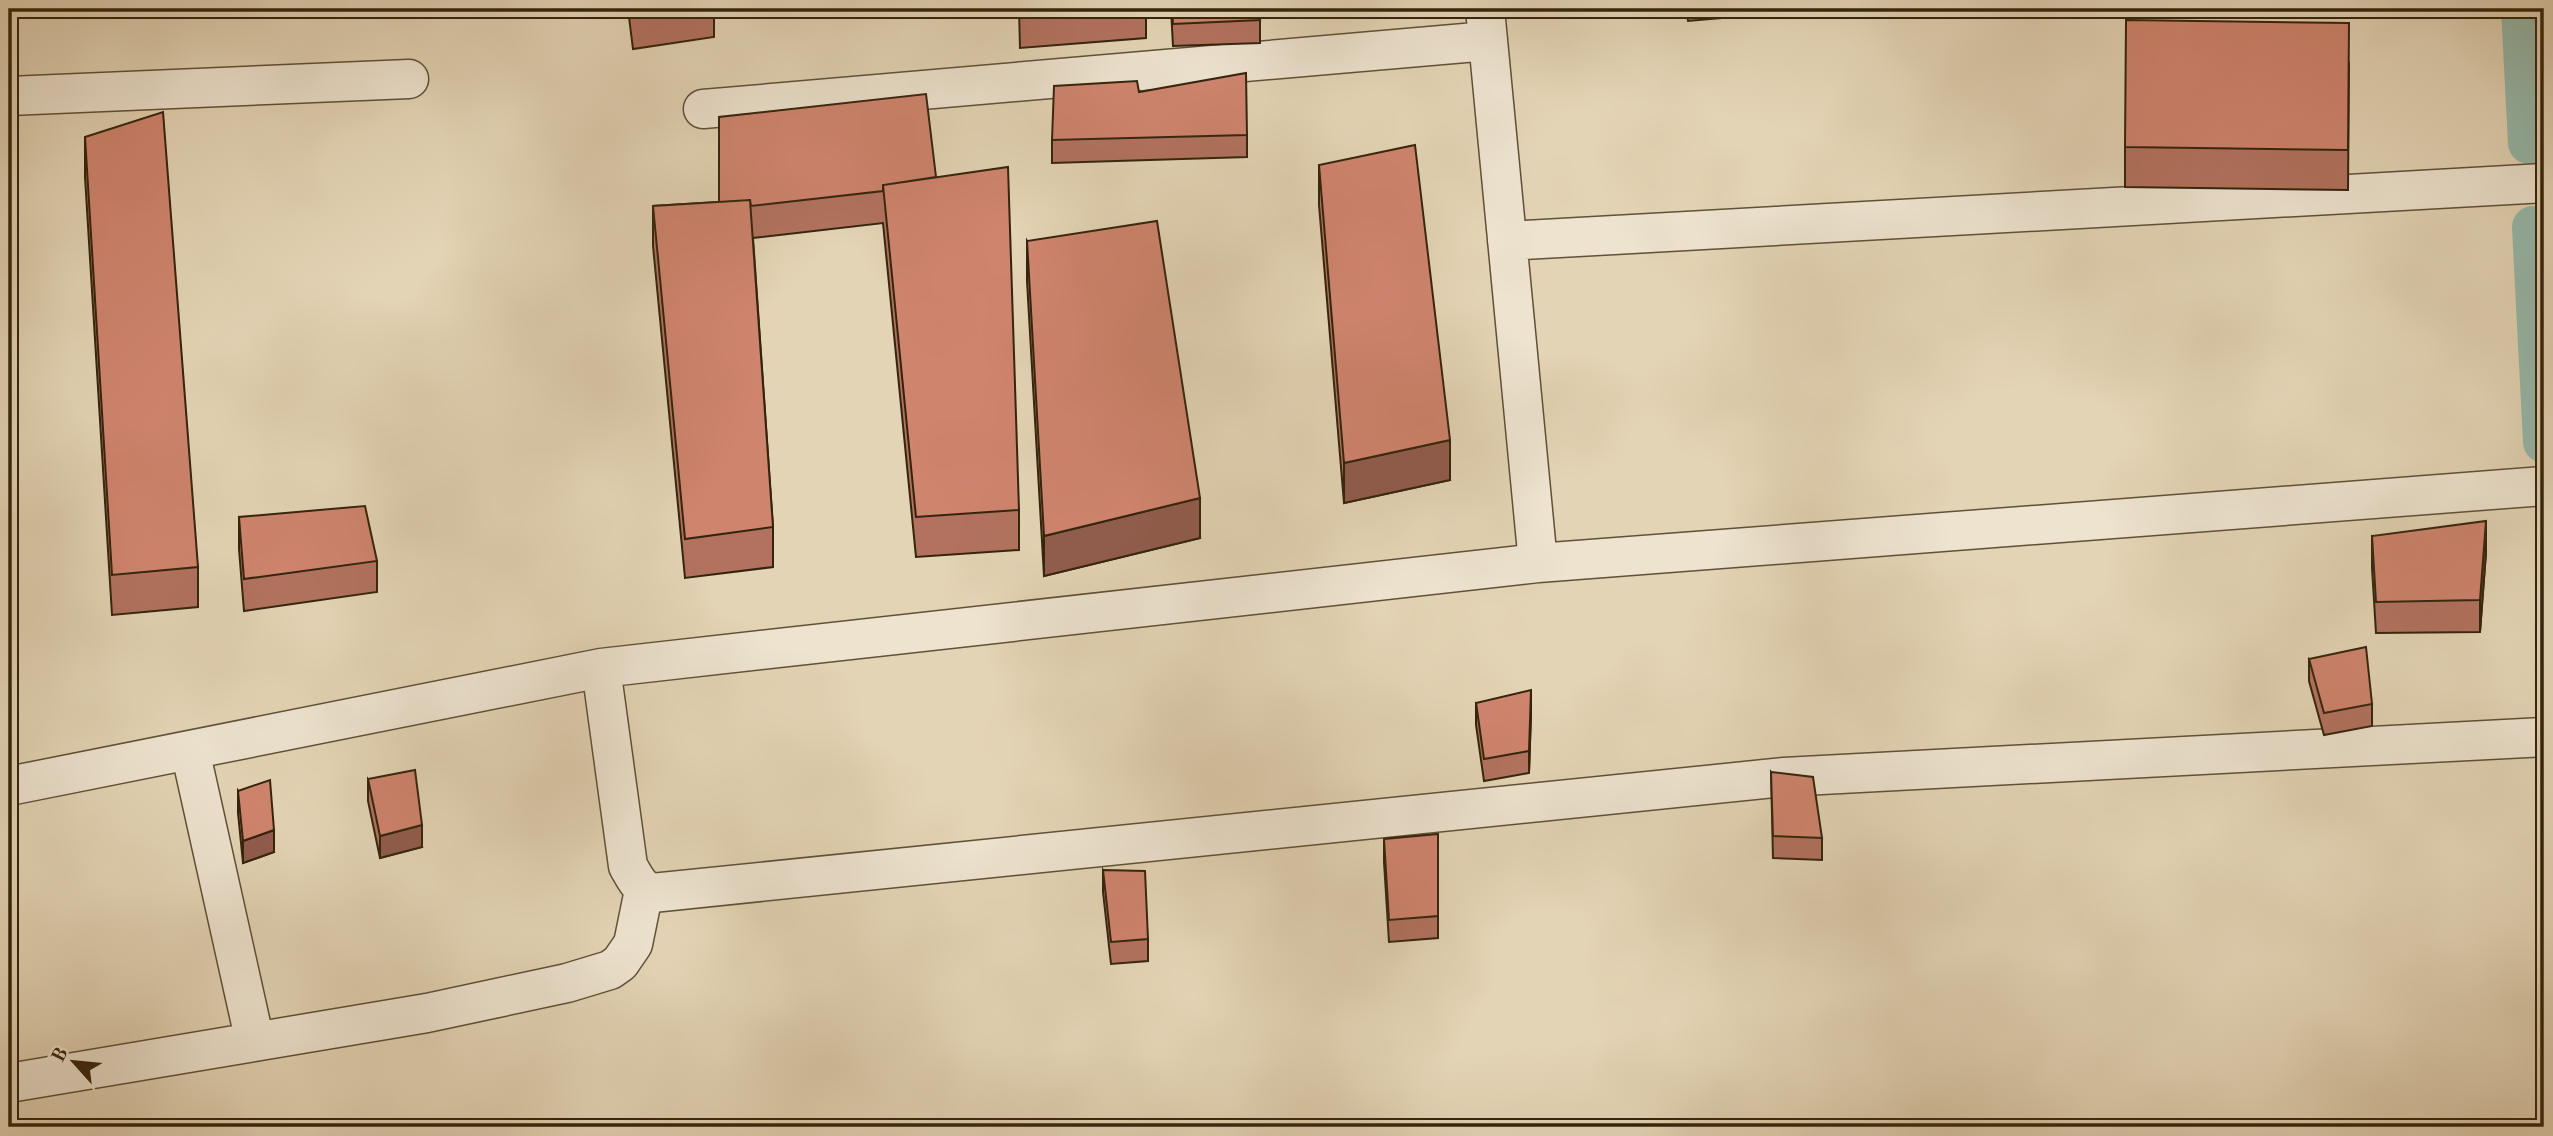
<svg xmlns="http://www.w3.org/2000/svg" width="2553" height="1136" font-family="'Old Standard TT',serif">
<rect width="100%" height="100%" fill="#e3d4b5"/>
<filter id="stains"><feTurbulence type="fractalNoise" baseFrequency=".00286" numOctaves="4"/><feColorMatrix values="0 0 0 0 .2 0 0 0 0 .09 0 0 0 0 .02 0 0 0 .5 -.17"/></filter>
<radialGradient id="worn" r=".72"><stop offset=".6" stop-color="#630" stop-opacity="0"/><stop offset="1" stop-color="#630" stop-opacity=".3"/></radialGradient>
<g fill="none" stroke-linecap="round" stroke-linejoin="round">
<!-- canal -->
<path stroke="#96b8aa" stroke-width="42" d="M2522,9l7,134
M2533,227l11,215"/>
<!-- minor casing -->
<g stroke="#605037" stroke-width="41">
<path id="minor" d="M1485,9l53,554
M9,96l400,-17
M703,109l785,-68
M1507,241l1037,-58
M601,668l27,198c7,12 11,22 24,27l1132,-116 760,-40
M190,750l65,292
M9,786l592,-118 937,-105 1006,-77
M9,1083l418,-70 140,-30 43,-13 10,-7 13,-19 11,-54"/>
</g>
<!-- minor -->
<use href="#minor" stroke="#ede3cf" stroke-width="38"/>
</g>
<!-- wall -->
<path fill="#b2725f" stroke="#34240d" stroke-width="2" d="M628,9h86v28l-81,12z
M1019,9h127v29l-126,10z
M1171,9h86l3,11v23l-87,3z
M1686,9h138l-136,12z
M2349,63l-1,127 -223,-3v-40z
M1139,92l108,43v22l-195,6v-23z
M85,137l113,430v40l-86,8 -27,-438z
M1319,165l131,315 -106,23 -25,-298z
M936,177l83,333v40l-103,7 -33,-334 -130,15 20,289v40l-88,11 -32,-332v-40l66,-4z
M1027,241l173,297 -156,38 -17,-295z
M239,517l138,44v31l-133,19 -5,-62z
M2372,536l114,16 -6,80 -104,1 -4,-65z
M2309,659l63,45v22l-48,9 -15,-54z
M1476,703l55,10 -2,60 -45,8 -8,-56z
M1771,772l51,66v22l-49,-2z
M368,779l54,68 -42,11 -12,-57z
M238,791l36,61 -31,11 -5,-50z
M1438,834v104l-49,4 -5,-80v-23z
M1103,870l45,69v22l-37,3 -8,-72z"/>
<!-- shaded-wall -->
<path fill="#915c4d" stroke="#34240d" stroke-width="2" d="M1450,440v40l-106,23v-40z
M1200,498v40l-156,38v-40z
M2486,521v31l-6,80v-32z
M1531,690v23l-2,60v-22z
M422,825v22l-42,11v-22z
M274,830v22l-31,11v-22z"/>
<!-- building -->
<path fill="#cf846e" stroke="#34240d" stroke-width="2" d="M1172,9h85l3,11 -87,4z
M2126,20l223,3 -1,127 -223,-3z
M1246,73l1,62 -195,5 2,-54 83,-5 2,11z
M926,94l10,83 -53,8v6l-132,15 -1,-6 -31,2v-85z
M163,112l35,455 -86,8 -27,-438z
M1415,145l35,295 -106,23 -25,-298z
M1008,167l11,343 -103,7 -33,-332z
M750,200l23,327 -88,12 -32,-333z
M1157,221l43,277 -156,38 -17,-295z
M365,506l12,55 -133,18 -5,-62z
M2486,521l-6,79 -104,2 -4,-66z
M2366,647l6,57 -48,9 -15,-54z
M1531,690l-2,61 -45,8 -8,-56z
M415,770l7,55 -42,11 -12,-57z
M1771,772l42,5 9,61 -49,-2z
M270,780l4,50 -31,11 -5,-50z
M1438,834v82l-49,4 -5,-81z
M1103,870l42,1 3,68 -37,3z"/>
<!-- margin -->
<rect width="2553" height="1136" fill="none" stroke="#e3d4b5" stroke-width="35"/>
<rect x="10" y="10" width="2532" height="1115" fill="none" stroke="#34240d" stroke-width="3.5"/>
<rect x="18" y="18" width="2518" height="1101" fill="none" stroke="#34240d" stroke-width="2"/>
<!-- north arrow -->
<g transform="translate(74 1062) rotate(297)" stroke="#ede3cf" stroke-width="5" paint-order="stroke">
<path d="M0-5L12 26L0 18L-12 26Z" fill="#34240d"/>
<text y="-10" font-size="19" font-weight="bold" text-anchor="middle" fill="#34240d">B</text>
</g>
<rect width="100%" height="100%" filter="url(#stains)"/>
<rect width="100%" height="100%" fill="url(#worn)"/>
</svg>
